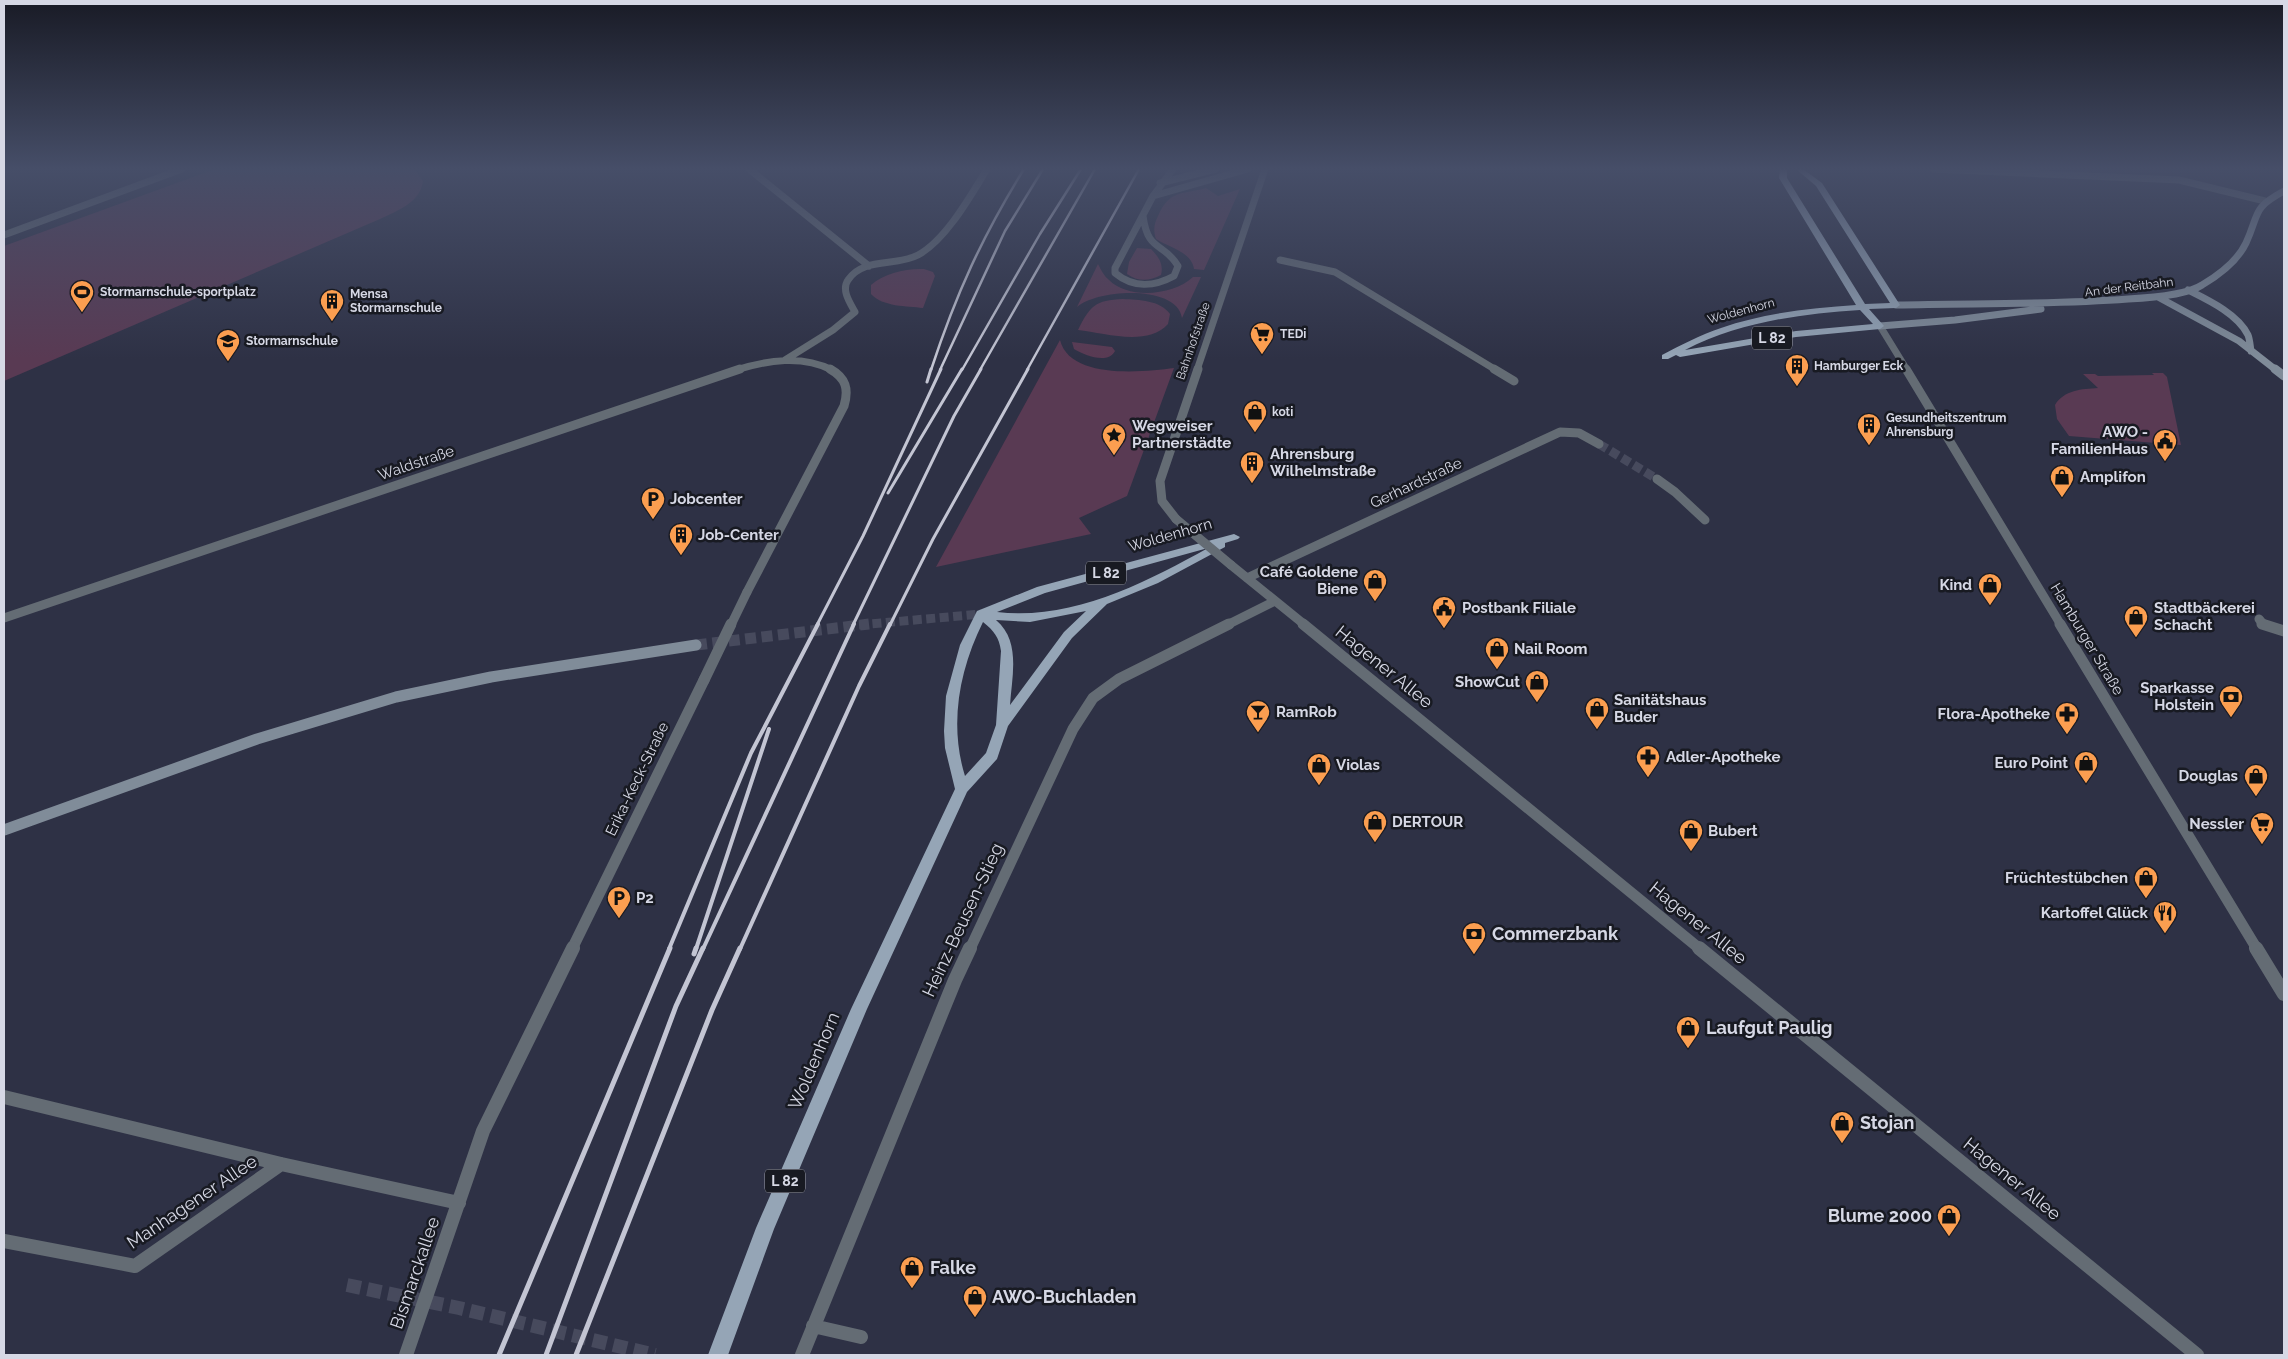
<svg xmlns="http://www.w3.org/2000/svg" width="2288" height="1359" font-family="Raleway,sans-serif">
<rect width="100%" height="100%" fill="#2e3145"/>
<!-- green -->
<path fill="#593a53" d="M215,169h199l9,12c-2,21 -26,30 -43,38l-376,162v-135z
M1206,188l12,8 22,-7 -36,81 -10,-1c-2,-17 -26,-22 -38,-30 -3,-9 -2,-15 2,-23 12,-27 24,-21 48,-28z
M1137,248l14,1c7,7 13,15 10,26 -11,6 -23,7 -34,-1l2,-12z
M1098,264c3,6 6,12 11,16 20,20 65,15 84,-3h8l-19,41c-5,-34 -85,-29 -105,-11z
M924,269l9,3 2,4 -12,32c-16,-2 -40,-1 -52,-14v-9c13,-12 36,-17 53,-16z
M1123,299c16,1 37,1 47,15l-2,10c-21,23 -63,9 -90,6 12,-24 17,-30 45,-31z
M1060,340c10,40 84,32 114,28l-47,128 -48,22 12,16 -155,33z
M1072,342l40,5 3,4c-7,14 -31,4 -41,-2z
M2152,373h11l4,4 14,68 -112,-9 -12,-17 -2,-14c9,-15 27,-16 43,-17l-15,-14h12l3,2 56,-1z"/>
<g fill="none" stroke-linecap="round" stroke-linejoin="round">
<!-- street-tunnel-far1 -->
<path stroke="#474a5d" stroke-width="9" stroke-dasharray="9 4.5" stroke-linecap="butt" d="M1599,444l58,35"/>
<!-- street-tunnel -->
<path stroke="#474a5d" stroke-width="14" stroke-dasharray="14 7" stroke-linecap="butt" d="M347,1285l112,23 196,47"/>
<!-- secondary-tunnel-far1 -->
<path stroke="#474a5d" stroke-width="9" stroke-dasharray="9 4.5" stroke-linecap="butt" d="M859,625l122,-11"/>
<!-- secondary-tunnel -->
<path stroke="#474a5d" stroke-width="11" stroke-dasharray="11 5.5" stroke-linecap="butt" d="M696,645l173,-21"/>
<!-- lane-far2 -->
<path stroke="#646c74" stroke-width="7" d="M1160,183l56,-14
M1153,196l95,-27
M1143,216c5,37 20,25 35,50l-4,10c-20,11 -41,12 -59,-3v-5l38,-72 20,-27
M1280,260l55,12 161,98"/>
<!-- lane-far1 -->
<path stroke="#646c74" stroke-width="9" d="M1494,369l20,12
M2259,619l5,6"/>
<!-- lane -->
<path stroke="#646c74" stroke-width="11" d="M2262,624l22,7"/>
<!-- street-far3 -->
<path stroke="#646c74" stroke-width="7" d="M749,169l120,97
M1933,169l246,11 86,21
M4,235l178,-66
M1880,326l27,44
M785,360l48,-30 22,-18c-5,-9 -14,-22 -7,-32 15,-23 48,-13 70,-25 28,-15 53,-60 69,-86
M736,370c32,-10 66,-15 96,0
M1197,370l68,-201"/>
<!-- street-far2 -->
<path stroke="#646c74" stroke-width="9" d="M1906,369l155,256
M1657,479l18,13 30,28
M1176,519l-14,-18 -2,-20 38,-112
M1231,565l74,60
M1247,578l313,-146 19,1 20,11
M747,592l97,-186c5,-17 2,-28 -14,-37
M4,618l736,-249
M1227,625l48,-24"/>
<!-- street-far1 -->
<path stroke="#646c74" stroke-width="11" d="M1303,624l397,325
M2060,624l197,325
M572,949l132,-269
M970,949l103,-220 20,-31 26,-19 110,-55"/>
<!-- street -->
<path stroke="#646c74" stroke-width="14" d="M1699,948l498,407
M2256,948l28,46
M4,1097l277,67 178,39
M4,1241l131,25 146,-102
M813,1326l48,11
M406,1355l77,-224 90,-183
M802,1355l153,-375 15,-32"/>
<!-- secondary-far2 -->
<path stroke="#808c99" stroke-width="7" d="M2188,290c20,10 50,24 60,45 2,5 2,11 3,16
M2158,297l81,44 37,29
M1896,305c77,-2 155,0 232,-6 19,-1 59,-4 74,-14 17,-10 35,-23 44,-42 14,-30 5,-34 38,-52
M1880,326l75,-6 86,-11"/>
<!-- secondary-far1 -->
<path stroke="#808c99" stroke-width="9" d="M2275,369l9,7"/>
<!-- secondary -->
<path stroke="#808c99" stroke-width="11" d="M4,830l253,-91 139,-42 95,-20 205,-32"/>
<!-- primary -->
<path fill="#95a5b6" fill-rule="evenodd" d="M1780,169h7v9l78,126 25,-1 -74,-117 -20,-17h7l19,14 78,122 -4,3 -27,1 15,17 -4,3 -84,8 -116,20 -4,-2 -8,4h-6v-4c19,-10 38,-20 59,-27 43,-15 90,-20 135,-23l-77,-127zM1860,310l13,14 -77,7 -111,19c55,-28 114,-36 175,-40z
M1234,534l6,3 -2,2 -13,4v4l-67,36 -51,21 -35,34 -64,88 -11,33 -30,33 -100,217 -93,220 -46,126h-20l48,-127 95,-219 104,-220 -10,-41 -1,-17 2,-35 14,-51 17,-34 60,-24zM1208,548c-63,35 -137,73 -211,64l48,-19zM1086,611l-22,21 -54,73c2,-29 11,-64 -14,-85l34,2zM983,622c11,9 16,15 18,29l-5,74 -10,28 -21,23c-16,-51 -6,-106 18,-154z"/>
<!-- rail-far3 -->
<path stroke="#c3c5d3" stroke-width="2.5" d="M931,370c25,-76 51,-133 93,-201
M940,370l65,-139 38,-62
M962,370l78,-136 41,-65
M980,370l115,-201
M1027,370l112,-201"/>
<!-- rail-far2 -->
<path stroke="#c3c5d3" stroke-width="3" d="M927,382l4,-13
M888,493l74,-124
M817,625l46,-89 78,-167
M853,625l101,-209 27,-47
M890,625l43,-86 95,-170"/>
<!-- rail-far1 -->
<path stroke="#c3c5d3" stroke-width="4" d="M669,949l82,-196 67,-129
M696,949l73,-220
M703,949l151,-325
M740,949l119,-263 31,-62"/>
<!-- rail -->
<path stroke="#c3c5d3" stroke-width="5" d="M694,954l2,-6
M499,1355l171,-407
M546,1355l130,-349 27,-58
M576,1355l136,-345 28,-62"/>
<!-- street-bridge-far1 -->
<path stroke="#646c74" stroke-width="9" d="M1176,519l55,46
M731,625l16,-33"/>
<!-- street-bridge -->
<path stroke="#646c74" stroke-width="11" d="M704,680l27,-56"/>
</g>
<!-- sky -->
<linearGradient id="sky" x2="0" y2="1"><stop stop-color="#191b26"/><stop offset="0.47" stop-color="#464e68"/><stop offset="1" stop-color="#464e68" stop-opacity="0"/></linearGradient>
<rect width="2288" height="359" fill="url(#sky)"/>
<!-- icons -->
<defs>
<g id="stadium-pin" transform="scale(1.25)"><path d="M0 17L-7.5 6A9.5 9.5 0 1 1 7.5 6Z" fill="#fb9e50" stroke="#181a22"/><path d="M0-5a6.5 5 0 1 0 0 10a6.5 5 0 1 0 0-10ZM-3.5-1.8h7v3.6h-7Z" fill="#111"/></g>
<g id="building-pin" transform="scale(1.25)"><path d="M0 17L-7.5 6A9.5 9.5 0 1 1 7.5 6Z" fill="#fb9e50" stroke="#181a22"/><path d="M-4-6H4V6H1V3H-1V6H-4ZM-2.5-4.3h1.7v1.8h-1.7ZM.8-4.3h1.7v1.8H.8ZM-2.5-1h1.7V.8h-1.7ZM.8-1h1.7V.8H.8Z" fill="#111"/></g>
<g id="supermarket-pin" transform="scale(1.25)"><path d="M0 17L-7.5 6A9.5 9.5 0 1 1 7.5 6Z" fill="#fb9e50" stroke="#181a22"/><path d="M-6-5.5h2.5l.6 2H6L4.5 2H-2.5L-4.4-4H-6ZM-1.5 3.2a1.3 1.3 0 1 0 .1 0ZM3 3.2a1.3 1.3 0 1 0 .1 0Z" fill="#111"/></g>
<g id="school-pin" transform="scale(1.25)"><path d="M0 17L-7.5 6A9.5 9.5 0 1 1 7.5 6Z" fill="#fb9e50" stroke="#181a22"/><path d="M0-5L7-2L0 1L-7-2ZM-4 1L0 2.5L4 1V4Q0 6-4 4Z" fill="#111"/></g>
<g id="shop-pin" transform="scale(1.25)"><path d="M0 17L-7.5 6A9.5 9.5 0 1 1 7.5 6Z" fill="#fb9e50" stroke="#181a22"/><path d="M-5-2.5h2.3a2.7 3.5 0 0 1 5.4 0H5L5.5 6h-11ZM-1.5-2.5h3a1.5 2.3 0 0 0-3 0Z" fill="#111"/></g>
<g id="sight-pin" transform="scale(1.25)"><path d="M0 17L-7.5 6A9.5 9.5 0 1 1 7.5 6Z" fill="#fb9e50" stroke="#181a22"/><path d="M0-6L1.8-2.2L6-1.7L2.9 1.2L3.7 5.4L0 3.3L-3.7 5.4L-2.9 1.2L-6-1.7L-1.8-2.2Z" fill="#111"/></g>
<g id="civic-pin" transform="scale(1.25)"><path d="M0 17L-7.5 6A9.5 9.5 0 1 1 7.5 6Z" fill="#fb9e50" stroke="#181a22"/><path d="M-.6-6.5H3V-4.5H.6V-3L4-1V1h2V6H-6V1h2V-1L-.6-3ZM-1.2 2.5V6h2.4V2.5Z" fill="#111"/></g>
<g id="parking-pin" transform="scale(1.25)"><path d="M0 17L-7.5 6A9.5 9.5 0 1 1 7.5 6Z" fill="#fb9e50" stroke="#181a22"/><path d="M-3.5-5.5H1a3.5 3.5 0 0 1 0 7H-1V5.5H-3.5ZM-1-3.4V-.6H.8a1.4 1.4 0 0 0 0-2.8Z" fill="#111"/></g>
<g id="bank-pin" transform="scale(1.25)"><path d="M0 17L-7.5 6A9.5 9.5 0 1 1 7.5 6Z" fill="#fb9e50" stroke="#181a22"/><path d="M-6-4H6V4H-6ZM0-2.3a2.3 2.3 0 1 0 0 4.6a2.3 2.3 0 1 0 0-4.6Z" fill="#111"/></g>
<g id="bar-pin" transform="scale(1.25)"><path d="M0 17L-7.5 6A9.5 9.5 0 1 1 7.5 6Z" fill="#fb9e50" stroke="#181a22"/><path d="M-6-5H6L.8 .8V4.5H3.5V6h-7V4.5H-.8V.8Z" fill="#111"/></g>
<g id="pharmacy-pin" transform="scale(1.25)"><path d="M0 17L-7.5 6A9.5 9.5 0 1 1 7.5 6Z" fill="#fb9e50" stroke="#181a22"/><path d="M-2-6h4v4h4v4h-4v4h-4v-4h-4v-4h4Z" fill="#111"/></g>
<g id="restaurant-pin" transform="scale(1.25)"><path d="M0 17L-7.5 6A9.5 9.5 0 1 1 7.5 6Z" fill="#fb9e50" stroke="#181a22"/><path d="M-5-6h1v4h1v-4h1v4h1v-4h1v5L-1.5 .5V6h-2V.5L-5-1ZM5-6V6H3V1.5H1.5Q1.5-4 5-6Z" fill="#111"/></g>
</defs>
<g fill-rule="evenodd">
<use href="#stadium-pin" x="82" y="292"/>
<use href="#building-pin" x="332" y="301"/>
<use href="#supermarket-pin" x="1262" y="334"/>
<use href="#school-pin" x="228" y="341"/>
<use href="#building-pin" x="1797" y="366"/>
<use href="#shop-pin" x="1255" y="412"/>
<use href="#building-pin" x="1869" y="425"/>
<use href="#sight-pin" x="1114" y="435"/>
<use href="#civic-pin" x="2165" y="441"/>
<use href="#building-pin" x="1252" y="463"/>
<use href="#shop-pin" x="2062" y="477"/>
<use href="#parking-pin" x="653" y="499"/>
<use href="#building-pin" x="681" y="535"/>
<use href="#shop-pin" x="1375" y="581"/>
<use href="#shop-pin" x="1990" y="585"/>
<use href="#civic-pin" x="1444" y="608"/>
<use href="#shop-pin" x="2136" y="617"/>
<use href="#shop-pin" x="1497" y="649"/>
<use href="#shop-pin" x="1537" y="682"/>
<use href="#bank-pin" x="2231" y="697"/>
<use href="#shop-pin" x="1597" y="709"/>
<use href="#bar-pin" x="1258" y="712"/>
<use href="#pharmacy-pin" x="2067" y="714"/>
<use href="#pharmacy-pin" x="1648" y="757"/>
<use href="#shop-pin" x="2086" y="763"/>
<use href="#shop-pin" x="1319" y="765"/>
<use href="#shop-pin" x="2256" y="776"/>
<use href="#shop-pin" x="1375" y="822"/>
<use href="#supermarket-pin" x="2262" y="824"/>
<use href="#shop-pin" x="1691" y="831"/>
<use href="#shop-pin" x="2146" y="878"/>
<use href="#parking-pin" x="619" y="898"/>
<use href="#restaurant-pin" x="2165" y="913"/>
<use href="#bank-pin" x="1474" y="934"/>
<use href="#shop-pin" x="1688" y="1028"/>
<use href="#shop-pin" x="1842" y="1123"/>
<use href="#shop-pin" x="1949" y="1216"/>
<use href="#shop-pin" x="912" y="1268"/>
<use href="#shop-pin" x="975" y="1297"/>
</g>
<g text-anchor="middle" stroke-width="5" stroke-linejoin="round" paint-order="stroke">
<!-- far-street labels -->
<g font-size="12" fill="#d6d8e5" stroke="#181a22">
<text transform="translate(2129 287) rotate(-7)" y="4">An der Reitbahn</text>
<text transform="translate(1741 311) rotate(-15)" y="4">Woldenhorn</text>
<text transform="translate(1193 341) rotate(-71)" y="4">Bahnhofstraße</text>
</g>
<!-- far-poi labels -->
<g font-size="12" font-weight="bold" fill="#d6d8e5" stroke="#181a22" text-anchor="start">
<text x="100" y="296">Stormarnschule-sportplatz</text>
<text x="350" y="298">Mensa<tspan x="350" dy="14">Stormarnschule</tspan></text>
<text x="1280" y="338">TEDi</text>
<text x="246" y="345">Stormarnschule</text>
<text x="1814" y="370">Hamburger Eck</text>
<text x="1272" y="416">koti</text>
<text x="1886" y="422">Gesundheitszentrum<tspan x="1886" dy="14">Ahrensburg</tspan></text>
</g>
<!-- shield labels -->
<g fill="#181a22" stroke="#9d9faa" stroke-width="1">
<rect x="1752" y="326.5" width="40" height="23" rx="4"/>
<rect x="1086" y="561.5" width="40" height="23" rx="4"/>
<rect x="765" y="1169.5" width="40" height="23" rx="4"/>
</g>
<g font-size="14" font-weight="bold" fill="#d6d8e5">
<text x="1772" y="343">L 82</text>
<text x="1106" y="578">L 82</text>
<text x="785" y="1186">L 82</text>
</g>
<!-- poi labels -->
<g font-size="15" font-weight="bold" fill="#d6d8e5" stroke="#181a22" text-anchor="start">
<text x="1132" y="431">Wegweiser<tspan x="1132" dy="17">Partnerstädte</tspan></text>
<text x="2148" y="437" text-anchor="end">AWO -<tspan x="2148" dy="17">FamilienHaus</tspan></text>
<text x="1270" y="459">Ahrensburg<tspan x="1270" dy="17">Wilhelmstraße</tspan></text>
<text x="2080" y="482">Amplifon</text>
<text x="670" y="504">Jobcenter</text>
<text x="698" y="540">Job-Center</text>
<text x="1358" y="577" text-anchor="end">Café Goldene<tspan x="1358" dy="17">Biene</tspan></text>
<text x="1972" y="590" text-anchor="end">Kind</text>
<text x="1462" y="613">Postbank Filiale</text>
<text x="2154" y="613">Stadtbäckerei<tspan x="2154" dy="17">Schacht</tspan></text>
<text x="1514" y="654">Nail Room</text>
<text x="1520" y="687" text-anchor="end">ShowCut</text>
<text x="2214" y="693" text-anchor="end">Sparkasse<tspan x="2214" dy="17">Holstein</tspan></text>
<text x="1614" y="705">Sanitätshaus<tspan x="1614" dy="17">Buder</tspan></text>
<text x="1276" y="717">RamRob</text>
<text x="2050" y="719" text-anchor="end">Flora-Apotheke</text>
<text x="1666" y="762">Adler-Apotheke</text>
<text x="2068" y="768" text-anchor="end">Euro Point</text>
<text x="1336" y="770">Violas</text>
<text x="2238" y="781" text-anchor="end">Douglas</text>
<text x="1392" y="827">DERTOUR</text>
<text x="2244" y="829" text-anchor="end">Nessler</text>
<text x="1708" y="836">Bubert</text>
<text x="2128" y="883" text-anchor="end">Früchtestübchen</text>
<text x="636" y="903">P2</text>
<text x="2148" y="918" text-anchor="end">Kartoffel Glück</text>
</g>
<!-- street labels -->
<g font-size="15" fill="#d6d8e5" stroke="#181a22">
<text transform="translate(416 463) rotate(-19)" y="5">Waldstraße</text>
<text transform="translate(1416 483) rotate(-25)" y="5">Gerhardstraße</text>
<text transform="translate(1170 535) rotate(-16)" y="5">Woldenhorn</text>
<text transform="translate(2087 639) rotate(59)" y="5">Hamburger Straße</text>
<text transform="translate(637 779) rotate(-64)" y="5">Erika-Keck-Straße</text>
</g>
<!-- near-street labels -->
<g font-size="18" fill="#d6d8e5" stroke="#181a22">
<text transform="translate(1384 667) rotate(39)" y="6">Hagener Allee</text>
<text transform="translate(963 920) rotate(-65)" y="6">Heinz-Beusen-Stieg</text>
<text transform="translate(1698 923) rotate(39)" y="6">Hagener Allee</text>
<text transform="translate(814 1061) rotate(-67)" y="6">Woldenhorn</text>
<text transform="translate(2012 1179) rotate(39)" y="6">Hagener Allee</text>
<text transform="translate(192 1202) rotate(-34)" y="6">Manhagener Allee</text>
<text transform="translate(415 1273) rotate(-71)" y="6">Bismarckallee</text>
</g>
<!-- near-poi labels -->
<g font-size="18" font-weight="bold" fill="#d6d8e5" stroke="#181a22" text-anchor="start">
<text x="1492" y="940">Commerzbank</text>
<text x="1706" y="1034">Laufgut Paulig</text>
<text x="1860" y="1129">Stojan</text>
<text x="1932" y="1222" text-anchor="end">Blume 2000</text>
<text x="930" y="1274">Falke</text>
<text x="992" y="1303">AWO-Buchladen</text>
</g>
</g>
<!-- border -->
<rect width="2288" height="1359" fill="none" stroke="#d6d8e5" stroke-width="10"/>
</svg>
